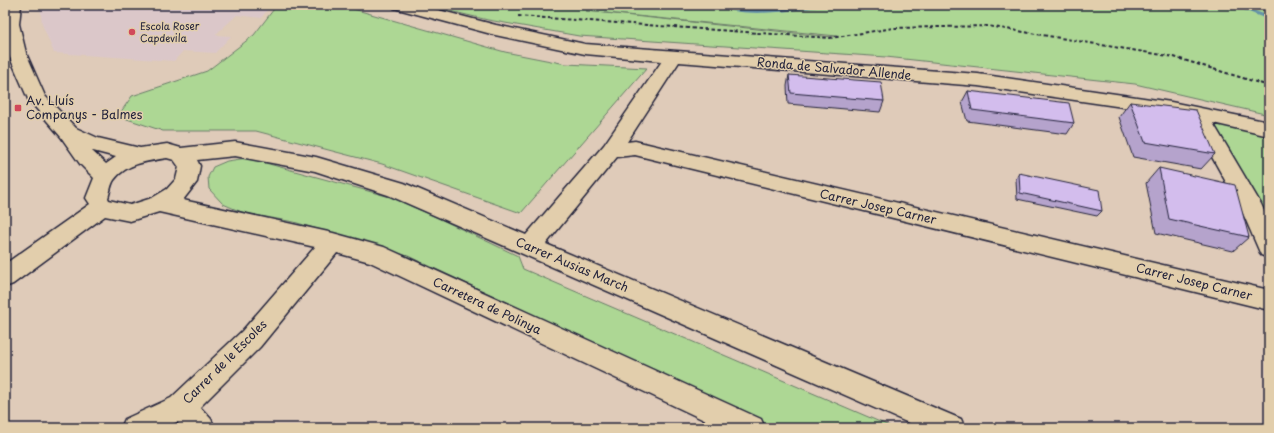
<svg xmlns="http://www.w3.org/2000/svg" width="1274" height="433" font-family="'Playpen Sans',sans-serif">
<rect width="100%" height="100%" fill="#dfcbb9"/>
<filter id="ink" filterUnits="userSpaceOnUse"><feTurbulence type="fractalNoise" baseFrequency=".025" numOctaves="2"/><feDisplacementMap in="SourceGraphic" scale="8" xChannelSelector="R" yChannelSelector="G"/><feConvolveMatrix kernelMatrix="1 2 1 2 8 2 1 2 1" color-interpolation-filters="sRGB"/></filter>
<g filter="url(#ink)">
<!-- built -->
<path fill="#dbc7c9" d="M40,5h231l-10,13 -24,-3 -22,20 16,1 -16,17 -32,-2 -9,10 -120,-8 -12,-29z"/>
<!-- green -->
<path fill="#add794" stroke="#687c68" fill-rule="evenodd" d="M277,5h62l166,47 61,12 81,4 -126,145 -139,-49 -126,-33h-93l-45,-15 14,-20 75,-25 47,-36z
M425,5h844v110l-134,-31 -249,-27 -307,-21 -91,-16zM586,11l251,25 -4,1z
M1197,113l72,16v120z
M247,158l143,39 46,20 82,39 5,13 371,159h-119l-367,-172 -114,-34 -50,-9 -21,-9 -14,-15 -1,-12 5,-10 14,-6z"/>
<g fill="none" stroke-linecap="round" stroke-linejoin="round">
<!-- stream -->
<path fill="#6593a8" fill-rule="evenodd" d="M717,5h9l17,3 25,1 40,-4h12l-3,2c-25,4 -78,12 -100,-2z
M1231,5h8l30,11v4z"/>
<!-- minor casing -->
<g stroke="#22223b" stroke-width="3">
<path id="minor" d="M5,5h16l-2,19 7,29 19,43 31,32 22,10 42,10 27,-4 14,4 54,-6 81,15 88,26 122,52 78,-90 58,-84 -77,-7 -90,-19 -101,-27 -2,-3h27l77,20 89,19 393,30 193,28 98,20v14l-56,-13 48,81 8,18v36l-8,-3 -19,-44 -51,-92 -20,-5 -193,-28 -299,-24 -52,80 8,-1 634,149v20l-634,-155 -18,2 -71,87 415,175 4,9h-45l-532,-233 -73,-24 -80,-15 -38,4 3,6 -3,16 -14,18 150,33 51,14 377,172 4,9h-44l-351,-166 -33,-9 -77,94 -60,60 11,12 4,9h-33l-5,-6 -12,6h-44l4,-9 46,-21 71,-67 73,-84 -156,-35 -29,9 -25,-5 -92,68 -8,3v-23l85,-60 -4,-6 8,-20 -14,-14 -19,-27 -33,-38 -20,-46 -3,-16zM92,151h1l23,6 -10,7zM167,158l7,2 5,7 -3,12 -9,10 -15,9 -22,7 -21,-5 -1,-2c2,-6 3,-14 6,-18 13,-17 34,-19 53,-22z"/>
</g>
<!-- path -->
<path stroke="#22223b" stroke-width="2" stroke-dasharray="3.5 2.5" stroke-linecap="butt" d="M518,16l312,22 64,-10 94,-2 186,31 95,29"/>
<!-- minor -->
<use href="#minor" fill="#e2ceac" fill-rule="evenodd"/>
</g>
<!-- wall -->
<path fill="#b5a3cc" stroke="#22223b" d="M789,75l95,26 -4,11 -92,-8 -1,-18z
M968,91l106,32 -7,11 -100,-13 -5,-19z
M1130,102l85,52 -14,15 -68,-12 -14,-40z
M1159,168l90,69 -16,14 -77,-18 -10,-50z
M1019,173l83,38 -5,5 -80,-17 -1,-20z"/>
<!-- building -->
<path fill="#d3bded" stroke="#22223b" d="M789,75l92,7 3,19 -93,-8z
M968,91l101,12 5,20 -102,-13z
M1130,102l66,8 19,44 -70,-12z
M1159,168l76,17 14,52 -80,-18z
M1019,173l80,17 3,21 -82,-18z"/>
</g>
<!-- markers -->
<g fill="#d1495b" stroke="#e2ceac" stroke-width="1.5">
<circle cx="132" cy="32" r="4"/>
<rect x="14" y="104" width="8" height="8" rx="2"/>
</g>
<g text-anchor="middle" stroke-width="3" stroke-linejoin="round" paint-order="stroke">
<!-- far-poi labels -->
<g font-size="10" fill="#22223b" stroke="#e2ceac" text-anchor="start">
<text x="140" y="30">Escola Roser<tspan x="140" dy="12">Capdevila</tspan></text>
</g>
<!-- street labels -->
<g font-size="12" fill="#22223b" stroke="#e2ceac">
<text transform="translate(834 69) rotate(5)" y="4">Ronda de Salvador Allende</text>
<text transform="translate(878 207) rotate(13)" y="4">Carrer Josep Carner</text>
<text transform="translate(572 265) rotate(23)" y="4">Carrer Ausias March</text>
<text transform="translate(1194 282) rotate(14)" y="4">Carrer Josep Carner</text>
<text transform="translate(487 306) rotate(25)" y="4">Carretera de Polinya</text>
<text transform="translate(225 362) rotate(-45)" y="4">Carrer de le Escoles</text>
</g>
<!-- poi labels -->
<g font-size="12" fill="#22223b" stroke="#e2ceac" text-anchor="start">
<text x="26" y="105">Av. Lluís<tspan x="26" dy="14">Companys - Balmes</tspan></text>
</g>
</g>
<!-- margin -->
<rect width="1274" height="433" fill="none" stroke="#e2ceac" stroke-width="20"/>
<rect x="10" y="10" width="1254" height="413" fill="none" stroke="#22223b" stroke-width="1.5" filter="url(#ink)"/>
</svg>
